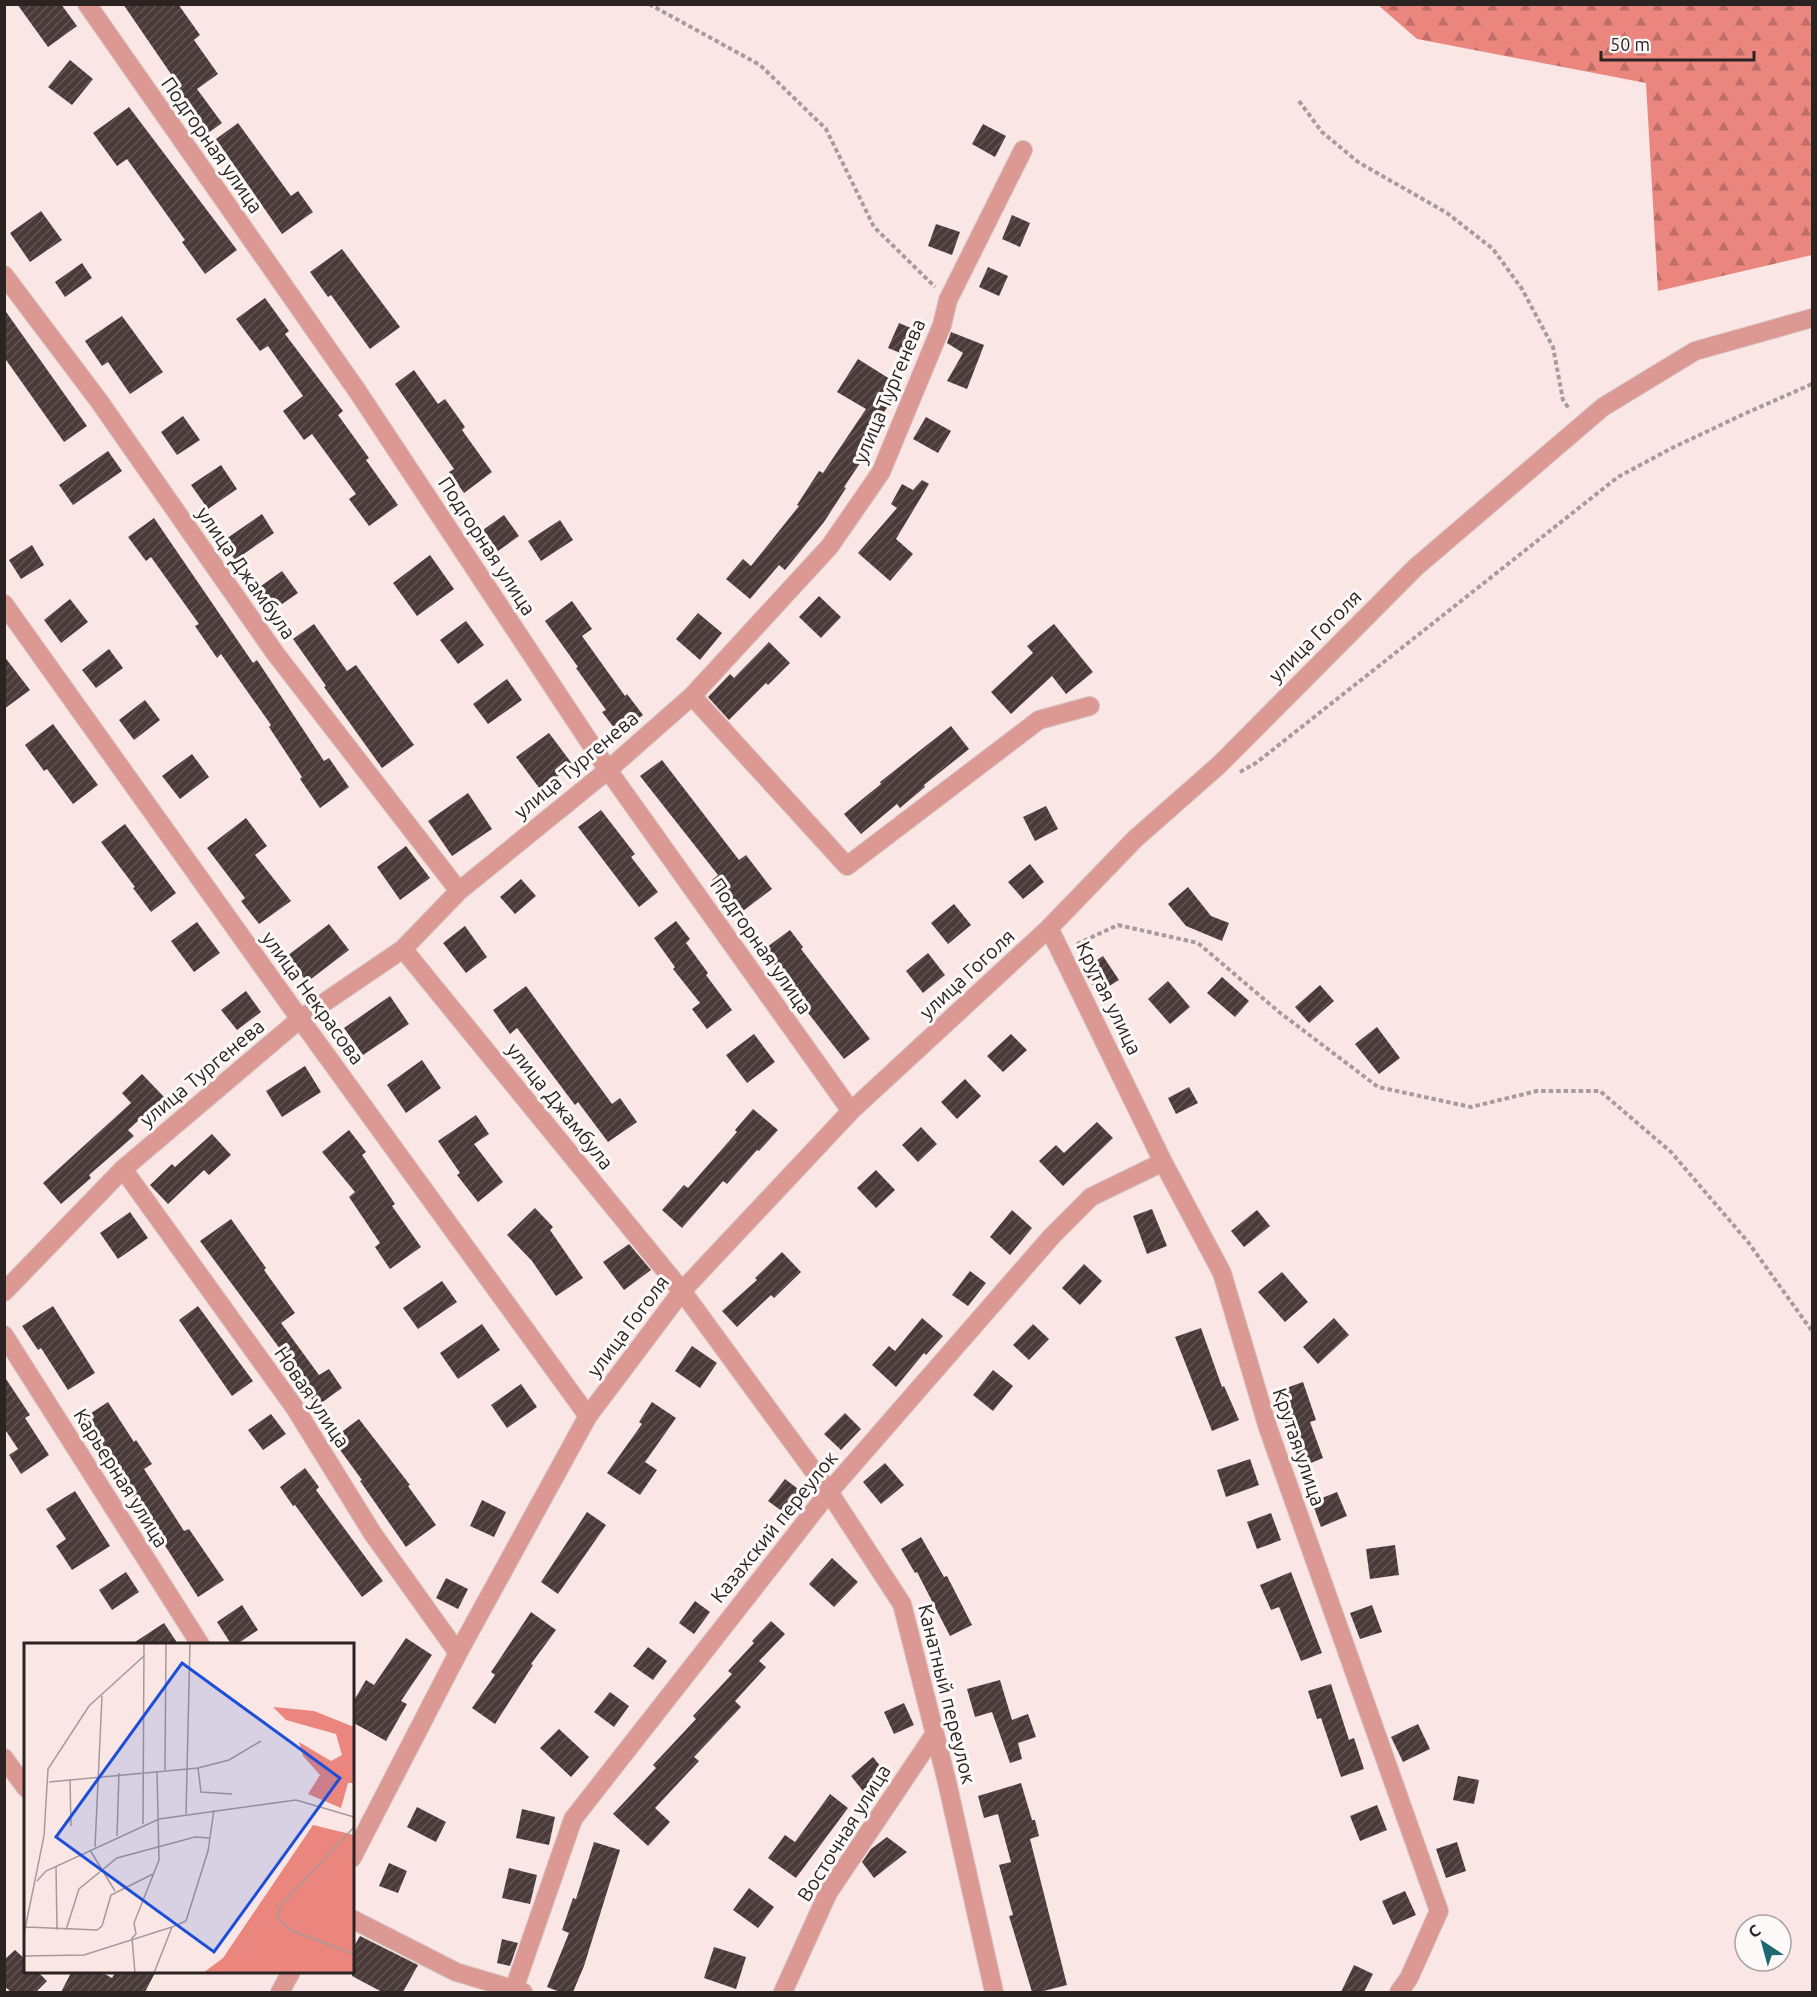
<svg xmlns="http://www.w3.org/2000/svg" width="1817" height="1997" font-family="Ubuntu,sans-serif">
<defs>
<pattern id="forest-firs" width="22" height="20" patternUnits="userSpaceOnUse" patternTransform="scale(1.5)"><rect width="22" height="20" fill="#eb867f"/><path d="M5 1l3.5 6h-7zM16 11l3.5 6h-7z" fill="#bf6d68"/></pattern>
<pattern id="building-hatch" width="6" height="6" patternUnits="userSpaceOnUse" patternTransform="scale(1.5)"><rect width="6" height="6" fill="#4a3b3a"/><path d="M-1 1l2-2M0 6l6-6M5 7l2-2" fill="none" stroke="#615554"/></pattern>
</defs>
<rect width="100%" height="100%" fill="#fae7e5"/>
<!-- forest -->
<path fill="url(#forest-firs)" d="M1378,5h434v250l-154,36 -12,-208 -229,-44z"/>
<!-- building -->
<path fill="url(#building-hatch)" d="M17,4h44l16,22 -29,21z
M123,4h55l22,31 -6,5 24,34 -21,15 25,34 -18,13 -9,-13 5,-4 -29,-40 2,-2z
M70,60l23,19 -21,26 -24,-18z
M129,107l108,143 -32,24 -23,-32 3,-2 -58,-81 -10,7 -24,-33z
M238,123l53,73 7,-5 15,21 -31,22 -66,-95z
M983,124l23,12 -11,21 -23,-13z
M41,211l21,29 -32,22 -20,-29z
M1012,215l18,8 -10,24 -18,-8z
M936,224l24,8 -8,23 -24,-9z
M342,249l58,78 -30,22 -39,-54 -3,2 -18,-25z
M82,263l10,15 -27,19 -10,-15z
M988,267l20,9 -9,20 -20,-9z
M265,298l24,33 -4,3 58,77 -5,4 31,43 -3,2 32,45 -29,21 -20,-27 7,-5 -44,-60 -8,6 -21,-29 20,-15 -35,-50 -8,5 -24,-32z
M4,309l83,117 -23,16 -60,-85z
M122,316l41,56 -33,22 -22,-32 -6,4 -17,-25z
M899,323l19,8 -10,25 -20,-8z
M951,332l33,13 -17,44 -20,-8 16,-28 -16,-10z
M858,359l43,27 -33,51 7,4 -31,46 2,1 -22,34 -39,48 -6,-5 -29,34 -24,-20 17,-20 8,7 48,-60 -2,-1 22,-34 4,2 43,-64 -29,-17z
M414,370l24,34 7,-5 20,28 -3,3 30,42 -28,21 -15,-21 5,-3 -59,-85z
M183,416l17,24 -23,15 -16,-23z
M926,417l25,14 -13,22 -25,-14z
M108,451l14,20 -49,34 -14,-20z
M221,465l16,24 -29,20 -17,-24z
M922,480l7,4 -33,55 17,15 -23,27 -32,-28 39,-45 -6,-4 11,-20 11,6z
M262,514l12,19 -39,27 -12,-19z
M504,515l15,21 -21,15 -15,-21z
M154,518l99,145 4,-3 67,101 5,-3 20,29 -29,21 -20,-29 2,-2 -33,-50 2,-2 -50,-71 -4,4 -22,-32 4,-2 -48,-67 -5,4 -18,-24z
M560,520l13,20 -32,21 -13,-20z
M32,545l12,20 -23,14 -12,-19z
M430,555l24,34 -37,27 -24,-33z
M282,571l16,22 -29,20 -15,-22z
M819,596l22,21 -20,21 -22,-21z
M70,599l18,23 -27,21 -17,-23z
M572,601l20,28 -10,7 43,60 2,-2 16,21 -25,18 -16,-21 4,-2 -30,-42 2,-1 -33,-46z
M698,613l24,20 -22,27 -24,-21z
M466,621l18,24 -26,19 -18,-24z
M314,624l33,47 9,-6 58,80 -32,23 -58,-81 2,-1 -33,-47z
M1054,624l39,48 -27,22 -14,-18 -41,38 -20,-22 42,-39 -6,-7z
M769,642l21,21 -22,22 -2,-2 -37,37 -21,-23 22,-23 4,4z
M109,649l14,19 -27,20 -14,-18z
M4,656l26,34 -26,19z
M507,679l15,21 -34,24 -15,-20z
M145,700l15,20 -26,20 -15,-20z
M53,724l45,61 -25,19 -26,-35 -3,2 -19,-26z
M951,726l18,23 -45,36 1,2 -25,21 -3,-4 -36,30 -17,-20 37,-30 -1,-2z
M549,733l24,32 -33,24 -24,-32z
M192,754l17,23 -29,22 -18,-23z
M662,760l77,100 7,-5 26,34 -33,25 -27,-34 6,-5 -78,-99z
M468,793l24,36 -40,27 -24,-35z
M1046,806l12,23 -23,12 -12,-24z
M601,810l34,44 -4,3 27,35 -19,15 -61,-80z
M246,818l21,28 -12,9 36,46 -32,23 -18,-23 4,-3 -38,-50z
M125,824l51,69 -25,19 -18,-24 2,-1 -34,-45z
M406,846l24,32 -30,22 -23,-33z
M1030,864l14,18 -21,17 -15,-17z
M521,879l15,17 -21,18 -15,-17z
M1188,887l23,29 18,7 -7,18 -36,-15 -18,-22z
M954,904l17,21 -23,19 -17,-21z
M676,921l14,18 -4,4 22,30 -2,2 26,35 -25,19 -15,-20 8,-6 -27,-34 2,-2 -21,-29z
M197,922l23,31 -26,19 -23,-31z
M329,924l20,26 -42,32 -20,-26z
M465,926l22,31 -21,16 -23,-30z
M790,930l13,17 -2,2 69,90 -26,20 -53,-68 2,-2 -30,-39z
M928,953l17,22 -22,18 -17,-22z
M1103,956l16,24 -21,13 -15,-23z
M1222,977l27,24 -14,16 -28,-24z
M1168,981l22,26 -20,17 -22,-25z
M1320,985l14,16 -25,22 -14,-16z
M526,986l86,118 8,-6 17,24 -29,20 -30,-40 -3,3 -58,-77 -7,6 -17,-24z
M246,991l15,21 -24,18 -16,-20z
M390,996l19,28 -46,31 -19,-27z
M1377,1027l23,31 -21,16 -24,-30z
M754,1034l21,28 -28,21 -21,-28z
M1011,1034l16,16 -24,22 -16,-16z
M422,1060l19,28 -35,25 -19,-28z
M305,1066l16,26 -39,25 -16,-26z
M142,1074l22,23 -36,33 6,6 -45,39 2,3 -30,26 -18,-21 88,-80 -9,-10z
M965,1079l16,17 -24,23 -16,-17z
M1189,1087l9,16 -22,11 -8,-16z
M753,1109l25,21 -19,21 -2,-1 -30,34 -4,-3 -41,47 -20,-18 22,-25 4,3 49,-56 -2,-2z
M476,1115l13,19 -15,10 29,38 -25,20 -21,-27 3,-2 -22,-32z
M1097,1122l16,16 -50,48 -24,-25 17,-16 8,8z
M921,1127l16,17 -19,18 -16,-17z
M349,1130l17,22 -4,3 33,49 -3,2 29,41 -31,22 -15,-22 5,-4 -31,-46 6,-5 -33,-40z
M212,1134l19,21 -22,20 -5,-5 -36,34 -18,-19 22,-21 3,3z
M876,1170l19,20 -19,18 -19,-20z
M535,1208l18,19 -3,3 33,48 -27,18 -24,-35 -25,-26z
M1152,1209l15,37 -20,8 -14,-38z
M1012,1210l20,18 -22,27 -20,-18z
M1257,1210l13,16 -26,21 -13,-16z
M130,1212l18,26 -30,21 -18,-26z
M231,1219l35,49 -2,2 31,43 -14,10 38,52 10,-6 13,19 -25,18 -34,-46 3,-3 -86,-116z
M629,1244l22,26 -27,20 -21,-28z
M782,1252l19,20 -27,26 -3,-3 -34,32 -15,-16 35,-31 -2,-2z
M1084,1264l18,17 -22,24 -18,-17z
M970,1271l16,12 -18,23 -16,-11z
M1282,1272l26,30 -23,20 -27,-30z
M442,1281l15,21 -39,27 -15,-21z
M53,1306l42,67 -27,17 -27,-42 -3,2 -16,-24z
M198,1306l55,75 -21,15 -53,-76z
M922,1318l21,18 -17,19 -2,-2 -28,34 -24,-22 17,-19 6,5z
M1334,1318l15,17 -31,29 -15,-17z
M482,1324l18,26 -42,29 -18,-26z
M1033,1324l16,15 -20,21 -16,-15z
M1201,1328l21,59 2,-1 15,34 -27,11 -37,-94z
M692,1346l25,17 -17,25 -25,-17z
M993,1370l20,16 -20,25 -20,-16z
M4,1376l26,39 -5,3 24,37 -28,19 -12,-19 9,-6 -14,-21z
M1303,1382l13,38 -6,2 13,36 -22,9 -26,-75z
M521,1384l16,23 -30,21 -16,-23z
M108,1402l26,40 2,-2 16,24 -8,5 40,62 5,-2 35,51 -26,17 -74,-115 -1,1 -44,-62z
M652,1402l24,16 -31,44 12,8 -17,25 -33,-22 35,-49 -3,-2z
M845,1413l16,16 -20,21 -17,-16z
M271,1414l15,20 -23,16 -15,-20z
M359,1419l51,66 -2,1 28,39 -30,22 -46,-66 2,-1 -30,-41z
M1250,1459l9,26 -33,12 -9,-27z
M885,1463l19,22 -23,19 -18,-22z
M305,1468l14,19 -3,3 67,91 -21,16 -67,-92 -2,1 -13,-19z
M785,1479l21,16 -16,22 -22,-16z
M75,1491l35,55 -38,24 -16,-24 10,-7 -20,-30z
M1337,1492l10,24 -26,11 -9,-25z
M482,1500l24,12 -12,25 -24,-11z
M587,1512l19,13 -48,69 -17,-12z
M1271,1513l10,27 -24,9 -10,-27z
M921,1537l23,40 3,-1 25,49 -22,11 -33,-64 -2,1 -14,-24z
M1395,1545l4,30 -29,4 -4,-30z
M832,1558l26,24 -24,25 -25,-23z
M126,1572l13,20 -27,18 -13,-20z
M1291,1572l31,81 -21,8 -22,-54 -8,3 -11,-25z
M446,1578l22,11 -10,20 -22,-11z
M695,1601l15,11 -16,22 -15,-11z
M242,1605l16,25 -21,14h-6l-14,-22z
M1372,1605l10,27 -22,7 -10,-26z
M531,1612l25,18 -25,34 2,1 -38,59 -23,-16 23,-33 -4,-3z
M771,1621l14,13 -26,27 7,6 -31,34 6,6 -47,50 5,4 -44,47 15,14 -22,24 -35,-32 43,-46 -3,-3 43,-46 -3,-3 39,-42 -4,-3 26,-28 -2,-2z
M164,1623l14,21h-46z
M406,1638l26,17 -31,46 6,3 -21,37 -34,-19v-18l14,-24 8,5z
M648,1647l19,14 -14,19 -20,-14z
M1000,1680l12,40 16,-6 8,23 -18,6 4,16 -12,4 -18,-51 -17,5 -8,-28z
M1331,1684l18,56 5,-2 10,31 -23,8 -20,-59 -4,1 -9,-28z
M610,1692l19,14 -15,21 -20,-15z
M904,1703l10,22 -20,9 -10,-22z
M1418,1724l12,25 -27,13 -12,-25z
M559,1729l30,28 -18,20 -31,-29z
M873,1757l16,20 -22,19 -16,-20z
M1458,1776l21,4 -5,24 -21,-4z
M1021,1783l11,37h3l4,16 -9,3 37,146 -27,7h-8l-23,-76 4,-1 -14,-50 12,-3 -13,-48 -14,4 -6,-22z
M830,1794l18,14 -52,70 -28,-20 17,-23 10,7z
M1377,1805l10,25 -27,11 -10,-25z
M417,1807l29,15 -10,20 -29,-15z
M522,1809l33,8 -6,28 -33,-7z
M887,1837l20,15 -33,26 -12,-16 9,-13z
M594,1842l26,8 -36,116 -11,26h-13l-13,-5 22,-54 -7,-3 11,-32 3,1z
M1457,1842l9,29 -20,7 -10,-29z
M389,1863l18,8 -9,22 -19,-7z
M509,1868l28,7 -7,29 -28,-6z
M749,1888l25,19 -16,21 -25,-18z
M1405,1891l11,24 -23,10 -11,-24z
M360,1936l58,29 -15,27h-21l-30,-16v-26z
M502,1939l16,4 -8,23 -13,-3z
M714,1947l32,10 -10,32 -32,-11z
M15,1950l11,10v11h11l10,10 -11,11h-25l-7,-6v-26z
M1354,1965l19,9 -9,18h-23z
M72,1971h27l13,7 4,-7h40l-11,21h-84z"/>
<g fill="none" stroke-linecap="round" stroke-linejoin="round">
<!-- minor casing -->
<g stroke="#d5c4c2" stroke-width="20">
<path id="minor" d="M87,4l271,388 250,378 243,341
M4,275l95,126 176,252 184,238
M4,604l296,415 288,397
M692,696l155,170 192,-146 51,-14
M1049,928l114,234 59,111 46,155 171,483 -30,67 -10,14
M403,949l279,342 147,201 73,112 45,178 47,210
M123,1169l172,239 78,126 85,119
M4,1292l119,-123 177,-150 103,-70 56,-58 149,-121 84,-74 138,-150 51,-74 61,-147 6,-25 75,-150
M4,1335l196,309
M4,1758l22,30
M352,1858l106,-205 130,-237 94,-125 169,-180 198,-183 86,-89 84,-74 197,-198 187,-160 92,-56 117,-33
M352,1919l104,53 67,20
M280,1992l11,-20
M513,1992l60,-173 256,-327 223,-256 39,-39 72,-35
M783,1992l45,-99 106,-158"/>
</g>
<!-- path -->
<path stroke="#a99b99" stroke-width="4" stroke-dasharray="4.5 3" stroke-linecap="butt" d="M649,4l111,61 66,64 48,98 61,60
M1299,101l23,31 36,30 89,51 46,36 29,40 31,58 10,53 7,10
M1240,772l16,-9 362,-286 54,-29 72,-34 68,-30
M1077,944l41,-19 80,18 81,69 99,75 93,20 66,-16h63l71,61 77,90 64,89"/>
<!-- minor -->
<use href="#minor" stroke="#dc9892" stroke-width="18"/>
</g>
<g text-anchor="middle" stroke-width="6" stroke-linejoin="round" paint-order="stroke">
<!-- street labels -->
<g font-size="20" fill="#2a2322" stroke="#fcf9f8">
<text transform="translate(212 145) rotate(55)" y="7">Подгорная улица</text>
<text transform="translate(889 391) rotate(-67)" y="7">улица Тургенева</text>
<text transform="translate(487 546) rotate(57)" y="7">Подгорная улица</text>
<text transform="translate(246 573) rotate(55)" y="7">улица Джамбула</text>
<text transform="translate(1315 636) rotate(-45)" y="7">улица Гоголя</text>
<text transform="translate(576 765) rotate(-40)" y="7">улица Тургенева</text>
<text transform="translate(761 946) rotate(55)" y="7">Подгорная улица</text>
<text transform="translate(967 974) rotate(-43)" y="7">улица Гоголя</text>
<text transform="translate(313 998) rotate(54)" y="7">улица Некрасова</text>
<text transform="translate(1109 998) rotate(64)" y="7">Крутая улица</text>
<text transform="translate(202 1073) rotate(-40)" y="7">улица Тургенева</text>
<text transform="translate(560 1106) rotate(51)" y="7">улица Джамбула</text>
<text transform="translate(628 1326) rotate(-53)" y="7">улица Гоголя</text>
<text transform="translate(312 1397) rotate(56)" y="7">Новая улица</text>
<text transform="translate(1299 1447) rotate(71)" y="7">Крутая улица</text>
<text transform="translate(121 1478) rotate(58)" y="7">Карьерная улица</text>
<text transform="translate(774 1527) rotate(-51)" y="7">Казахский переулок</text>
<text transform="translate(947 1694) rotate(76)" y="7">Канатный переулок</text>
<text transform="translate(844 1833) rotate(-58)" y="7">Восточная улица</text>
</g>
</g>
<!-- overview -->
<g transform="translate(24 1643)">
<rect width="330" height="330" fill="#fae7e5"/>
<path d="M249,64l41,4 40,16v56h-6l-7,25 -33,-14 12,-19 -17,-19 -4,-14 32,19 11,-6 -6,-21 -50,-14zM289,182l41,10v138h-151l20,-15z" fill="#eb867f"/>
<path fill="none" stroke="#a79997" stroke-width="1.5" d="M174,125l3,24 31,2M141,127l1,-127M46,137l1,46M25,139l149,-14 31,-8 32,-19M162,171l4,-171M119,181l1,-181M330,184l-73,78 -4,11 13,14 64,24M93,193l2,-63M71,204l7,-151M66,207l25,41M32,223l1,64M13,238l9,-10 113,-52 137,-19 58,17M2,284l71,3 5,-4 9,-31 42,-21M42,287l13,-41 38,-31 78,-21 14,1M0,291l20,-98 4,-67 41,-63 56,-51M0,313l60,-1 88,-28M111,330l-3,-35 4,-4 -2,-11 25,-63 -2,-89M130,330l18,-46 14,-6 22,-70 6,-41"/>
<path fill="#1d4ed8" fill-opacity="0.15" stroke="#1d4ed8" stroke-width="3" d="M158,20l158,115 -126,174 -158,-115z"/>
<rect width="330" height="330" fill="none" stroke="#2a2322" stroke-width="3"/>
</g>
<!-- border -->
<rect width="1817" height="1997" fill="none" stroke="#2a2322" stroke-width="12"/>
<!-- north arrow -->
<g transform="translate(1763 1943) rotate(324)"><circle r="28" fill="#fcf9f8" stroke="#a8a3a2" stroke-width="1.5"/>
<path d="M0-4.5L10 22L0 15L-10 22Z" fill="#1d6970"/>
<text y="-9" font-size="16" font-weight="bold" text-anchor="middle" fill="#2a2322">С</text>
</g>
<!-- scale -->
<path d="M1601 51v9h153v-9" fill="none" stroke="#2a2322" stroke-width="3"/>
<text x="1610" y="51" font-size="18" fill="#2a2322" stroke="#fcf9f8" stroke-width="4.5" paint-order="stroke">50 m</text>
</svg>
